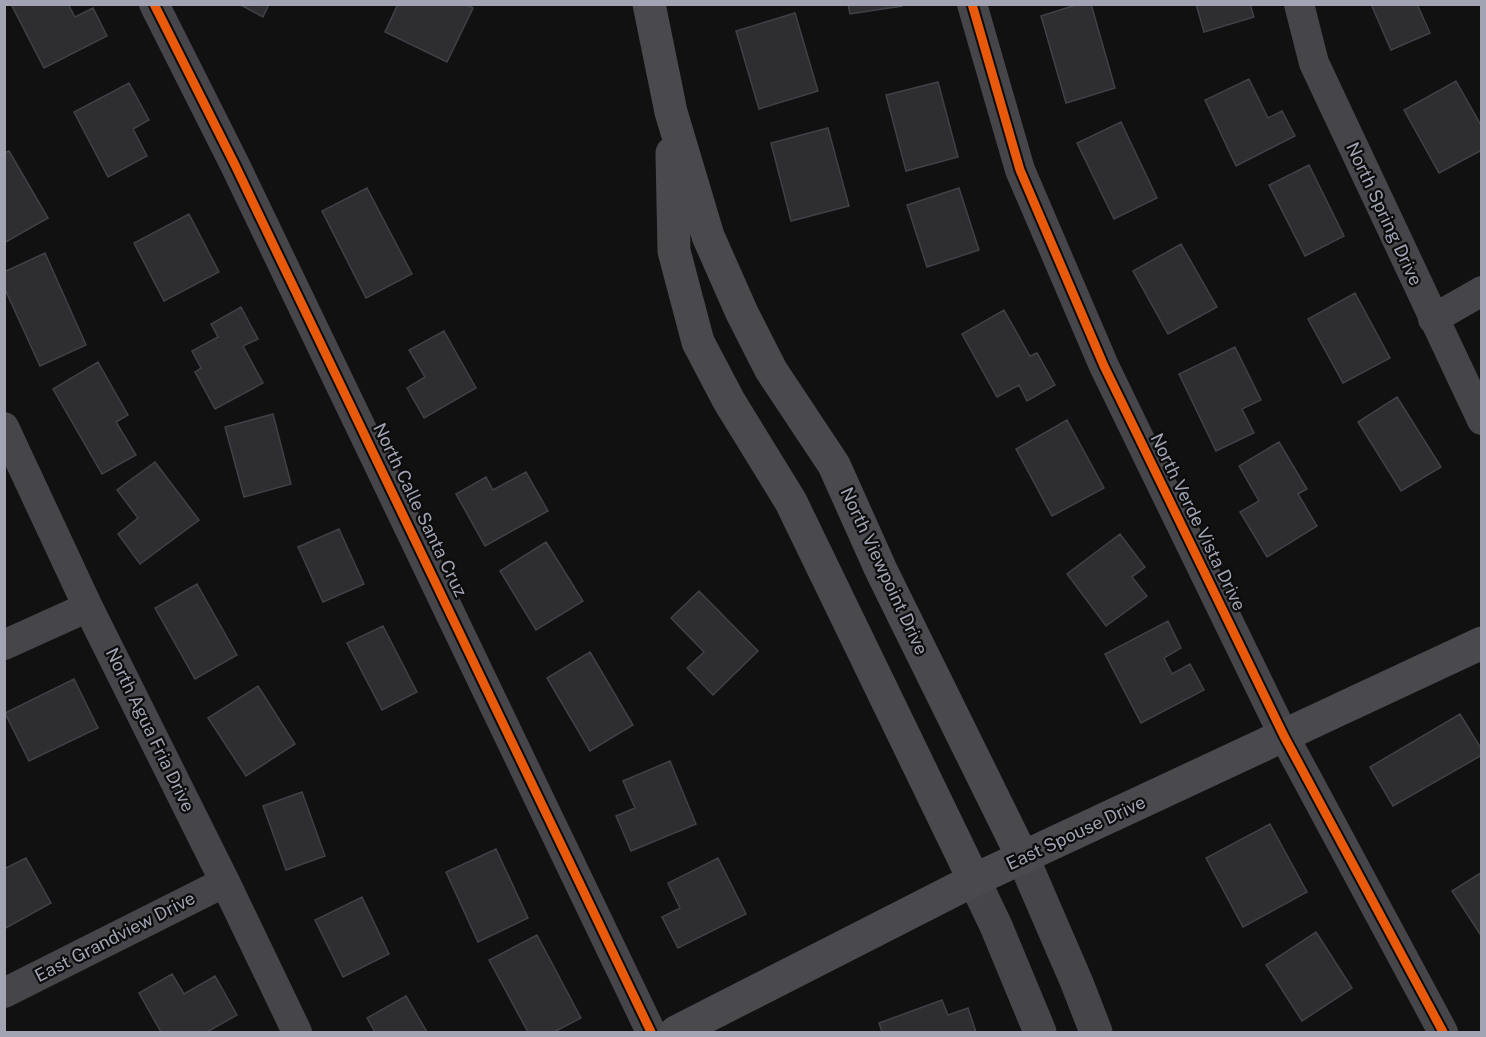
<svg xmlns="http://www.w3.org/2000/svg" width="1486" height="1037" font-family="'Public Sans',sans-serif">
<rect width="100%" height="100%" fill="#111112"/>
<!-- building -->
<path fill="#2e2e30" stroke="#404146" stroke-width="1.5" d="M11,4h57l7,13 18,-9 14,28 -63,32z
M239,4h30l-6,13z
M398,4h67l8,4 -26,54 -62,-30z
M848,4h54v2l-52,8z
M1079,4h12l24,84 -49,15 -25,-87z
M1196,4h54l4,13 -50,15z
M1371,4h46l13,29 -39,17z
M795,13l23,78 -59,18 -23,-78z
M1249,79l19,39 14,-7 13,25 -59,30 -31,-66z
M1456,81l26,46v23l-43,23 -35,-63z
M938,82l20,75 -52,14 -20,-76z
M129,83l20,37 -16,9 14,27 -39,21 -34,-65z
M1121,122l36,76 -43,21 -37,-76z
M828,128l21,78 -58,15 -20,-78z
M9,151l39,67 -44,25v-90z
M1309,165l35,71 -39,20 -36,-71z
M367,188l45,86 -46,24 -44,-87z
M959,188l20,62 -52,17 -20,-62z
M189,214l30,58 -55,29 -30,-58z
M1181,244l36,63 -49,27 -35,-63z
M45,253l41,92 -46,21 -36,-79v-15z
M1355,293l35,65 -47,25 -35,-64z
M241,307l17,32 -15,7 20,37 -48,26 -20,-37 6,-4 -9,-17 26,-14 -7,-13z
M1004,310l26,46 7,-3 18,32 -28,16 -8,-16 -22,12 -35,-63z
M444,331l32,57 -52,30 -17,-30 18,-11 -16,-27z
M1235,347l26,53 -19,9 12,24 -38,18 -37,-77z
M98,362l30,53 -12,7 20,33 -34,19 -49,-85z
M1397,397l44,70 -40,24 -43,-69z
M273,414l18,70 -47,13 -19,-70z
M1067,420l37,68 -52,28 -36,-67z
M1279,442l28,47 -9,5 19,32 -50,31 -27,-45 19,-11 -20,-35z
M155,462l44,58 -59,44 -22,-30 20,-16 -21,-28z
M526,472l22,39 -63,35 -29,-52 30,-17 7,13z
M339,529l25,55 -41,18 -25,-55z
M1120,534l25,33 -13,10 15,19 -41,30 -39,-52z
M546,542l37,59 -47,29 -36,-59z
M197,584l40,71 -42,24 -40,-71z
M699,591l59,60 -45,44 -26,-27 17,-16 -33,-34z
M1168,621l13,27 -17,10 8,16 18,-10 14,26 -63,33 -36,-69z
M383,626l34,66 -35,18 -35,-67z
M590,652l43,73 -43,26 -43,-73z
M74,679l24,49 -69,33 -24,-48z
M258,686l37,58 -49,32 -38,-58z
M1460,714l22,36v5l-89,51 -23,-39z
M670,761l26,63 -65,27 -15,-35 19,-8 -12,-27z
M302,792l23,64 -39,14 -23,-64z
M1270,824l37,68 -64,35 -37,-69z
M496,849l32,69 -50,24 -32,-70z
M26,858l25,45 -47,26v-60z
M718,858l28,56 -68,34 -16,-31 18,-9 -12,-25z
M1482,872v65l-30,-46z
M362,897l27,57 -46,23 -28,-57z
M1316,932l36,56 -50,33 -36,-56z
M537,935l44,83 -27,14h-26l-39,-72z
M172,974l12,20 31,-18 22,39 -30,17h-46l-22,-39z
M406,996l21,36h-52l-8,-14z
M942,1000l6,15 20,-7 8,24h-94l-3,-9z"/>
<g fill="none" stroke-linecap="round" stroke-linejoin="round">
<!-- minor -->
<path stroke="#46464a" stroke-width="30" d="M154,4l81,161 416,867
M972,4l48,166 84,196 180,370 159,296
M1299,4l15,59 168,357
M1433,319l49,-28
M4,427l84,180 137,275 72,150
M4,645l84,-38
M4,993l221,-111"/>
<!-- tertiary -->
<path stroke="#46464a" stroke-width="33" d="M1023,858l54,125 19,49
M974,880l22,46 44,106"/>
<!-- secondary -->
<path stroke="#4a4a4e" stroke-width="33" d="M649,4l22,108 37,124 34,77 29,57 63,95 47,105 142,288
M672,153l2,98 24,91 31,59 62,101 183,378
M676,1032l298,-152 508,-237"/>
<!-- cycleway casing -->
<g stroke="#0c0c0d" stroke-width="13">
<path id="cycleway" d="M154,4l81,161 416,867
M972,4l48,166 84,196 180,370 159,296"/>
</g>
<!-- cycleway -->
<use href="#cycleway" stroke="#e8590c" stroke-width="9"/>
</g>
<g text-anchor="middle" stroke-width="4.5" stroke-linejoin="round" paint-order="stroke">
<!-- street labels -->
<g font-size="18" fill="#a2a3b3" stroke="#0c0c0d">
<text transform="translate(1384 214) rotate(65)" y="6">North Spring Drive</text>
<text transform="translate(420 510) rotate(64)" y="6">North Calle Santa Cruz</text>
<text transform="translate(1198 522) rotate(64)" y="6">North Verde Vista Drive</text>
<text transform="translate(884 571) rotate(65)" y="6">North Viewpoint Drive</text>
<text transform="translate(150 730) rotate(64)" y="6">North Agua Fria Drive</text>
<text transform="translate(1076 833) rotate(-25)" y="6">East Spouse Drive</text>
<text transform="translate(115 937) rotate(-27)" y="6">East Grandview Drive</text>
</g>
</g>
<!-- border -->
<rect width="1486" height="1037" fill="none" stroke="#a2a3b3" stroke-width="12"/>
</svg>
